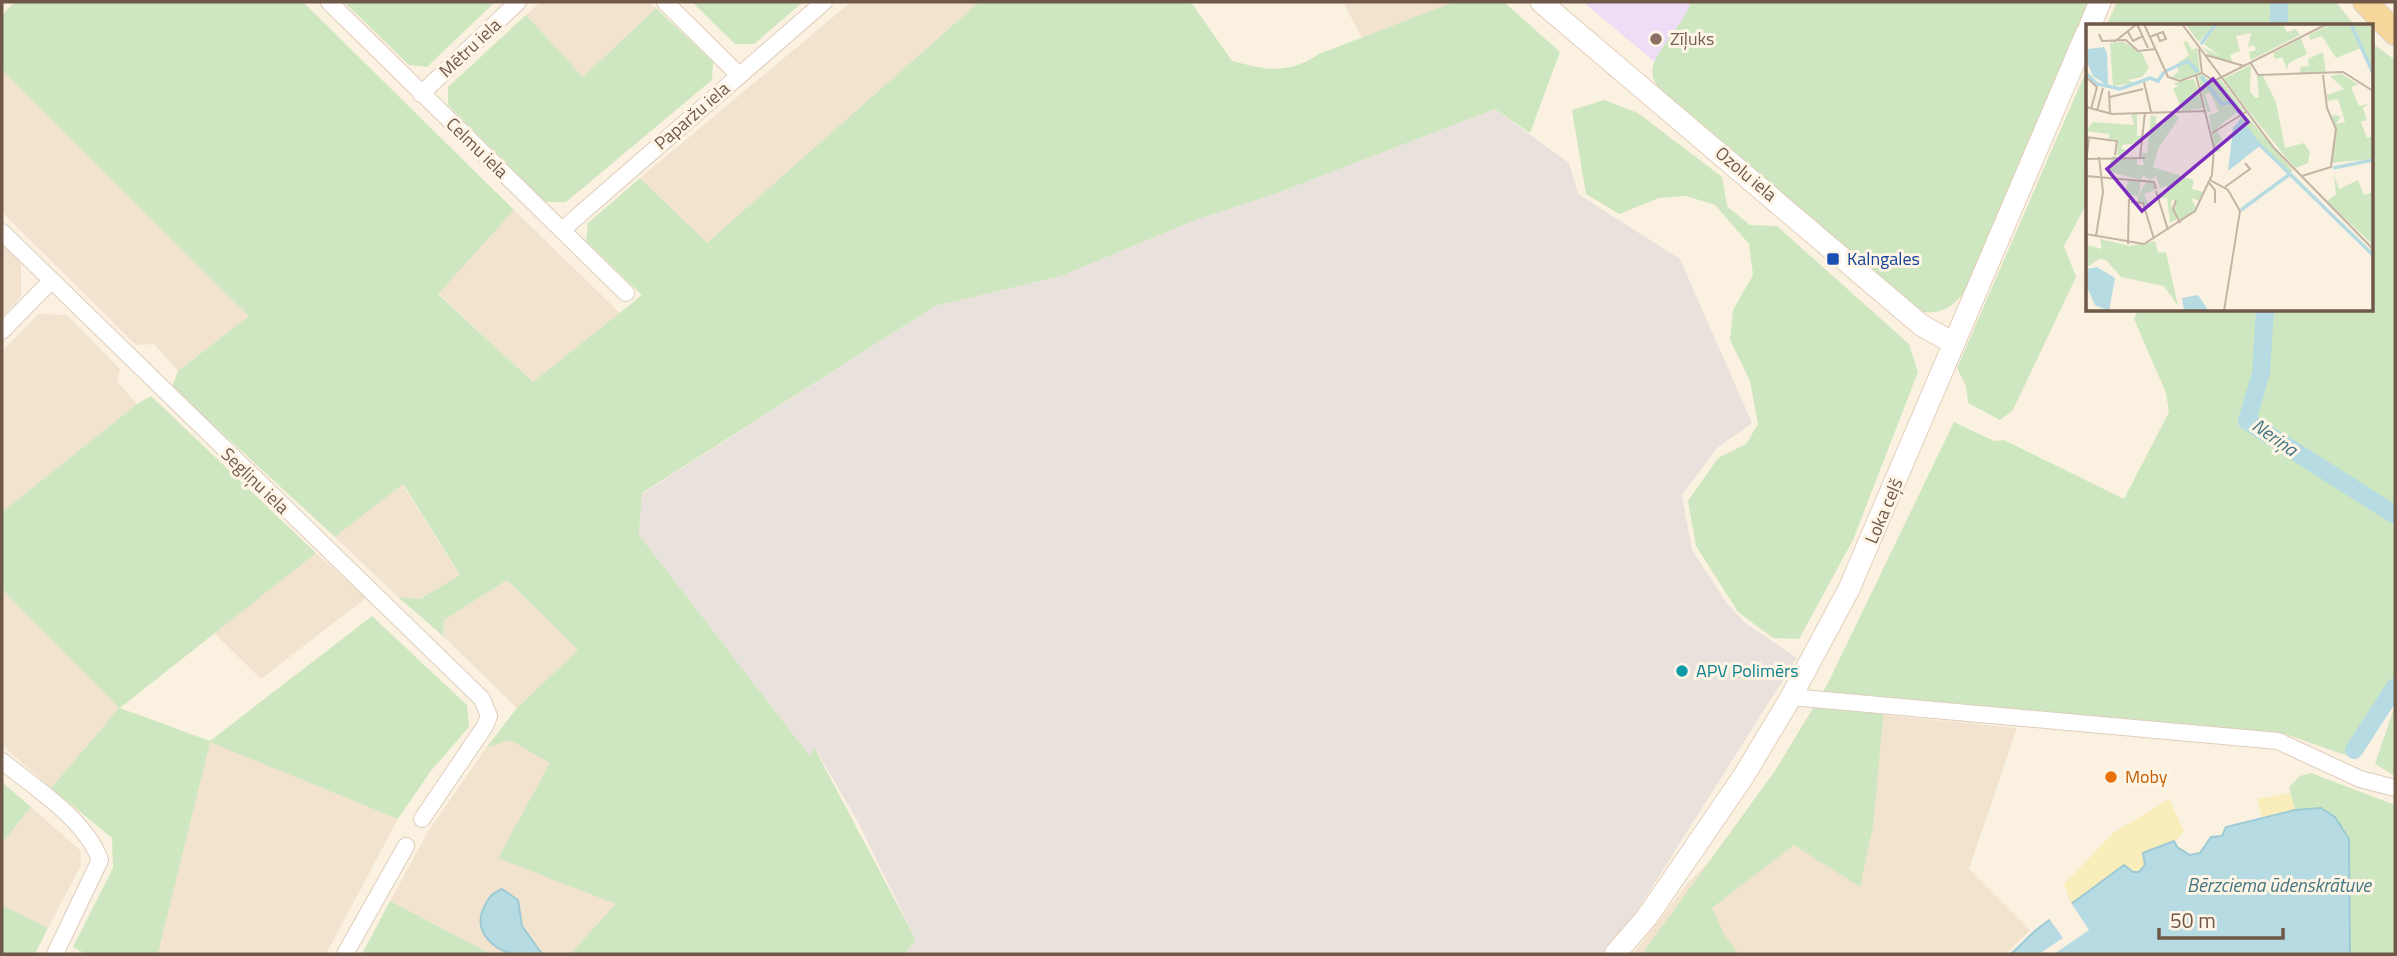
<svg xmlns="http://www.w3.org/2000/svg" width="2397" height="956" font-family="'Titillium Web',sans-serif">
<rect width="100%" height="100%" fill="#fbf1e0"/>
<!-- residential -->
<path fill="#f2e3cf" d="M540,2h109l7,6 -73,69 -57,-62z
M851,2h128l-272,242 -67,-66z
M1343,2h146l-119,51z
M2,70l139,138 108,108 -71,55 -24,-27 -18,1 -134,-133z
M514,210l106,103 -87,69 -95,-89z
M2,244l19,19v34l-19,20z
M38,314l29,1 53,54 -3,12 20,23 -135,108v-161z
M402,484l58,92 -41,23 -21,-2 -63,-60z
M316,553l50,45 -105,81 -48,-47z
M507,580l72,70 -62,58 -74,-72 1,-16z
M2,589l117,119 -68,80 -49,-43z
M1813,708l204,20 -48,141 61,61 -24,24h-373l55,-71 23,-24 64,-88z
M510,740l41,22 -53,96 119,46 -47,50h-79l-101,-53 39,-71 57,-82z
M210,741l188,78 -72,135h-168z
M31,807l49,43 1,15 -33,63 -46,-23v-62z"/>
<!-- industrial -->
<path fill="#e9e2dc" d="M1495,109l74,54 9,31 102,65 72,164 -35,25 -35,47 10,55 34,52 18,20 53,36 -169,267 -27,29h-697l12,-14 -58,-118 -42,-72 -7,5 -170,-220 3,-41 293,-188 126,-30 137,-57 79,-26z"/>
<!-- education -->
<path fill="#eeddf6" d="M1583,2h113l-23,75z"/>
<!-- green -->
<path fill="#cfe7c0" d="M15,2h288l211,208 -76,84 95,88 109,-87 -56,-54 2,-18 52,-45 67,65 272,-241h212l41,59c35,9 55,14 87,-7l135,-52h50l56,50 -30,81 -35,-24 -218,84 -79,26 -137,57 -126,30 -293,187 -3,42 170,220 6,-6 101,191 -12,14h-334l46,-50 -118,-46 52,-95 -40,-23 -24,8 31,-40 61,-58 -71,-70 -63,40 -1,16 -45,-39 22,2 40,-24 -57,-91 -68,53 -163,-150 6,-16 71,-55 -247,-246v-55z
M344,2h151l-68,65 -18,-2z
M692,2h111l-49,42h-19z
M1691,2h397l-123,290c-14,16 -23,22 -44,20l-262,-224c-5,-7 -8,-13 -6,-21 4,-18 30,-42 38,-65z
M2117,2h219l19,24h-249z
M656,8l57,54 -1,18 -146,122h-21l-97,-97v-18l78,-72 57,62z
M2371,42l24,18v452l-132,-85 -8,-11 10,-42 2,-64h104z
M2087,69v134l-23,43 12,31 -63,133 -13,10 -32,-17 -2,-17 -9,-18z
M1604,100l34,13 84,64 5,29 23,19 27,1 132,118 9,28 -65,168 -54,99 -26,-1 -35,-26 -42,-66 -8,-45 30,-43 28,-14 12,-20 -8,-43 -20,-41 3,-30 20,-35 -4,-31 -34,-39 -29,-9 -27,2 -40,16 -33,-20 -14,-84z
M2138,310h123l-1,61 -15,51 145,97 5,11 -1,154 -39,48 -10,23 -60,-21 -400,-36 -12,128 -13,61 -66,-42 -82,63 12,26 15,20h-97l133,-183 52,-86 127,-263 40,19 10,-1 120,59 45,-87 -3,-19 -32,-74z
M151,396l165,157 -196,155 90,33 162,-125 95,89 2,22 -39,45 -32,47 -188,-77 -52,212h-72l-13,-7 40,-79 -1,-30 -61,-50 68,-80 -117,-119v-77l135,-108z
M2395,705v71l-20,-12z
M2311,773l84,32v149h-45l-1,-115 -27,-31 -27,2 -6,-23 11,-11z
M2,782l29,25 -29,36z
M390,901l101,53h-129z
M2,905l46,23 -13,26h-33z"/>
<!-- sand -->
<path fill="#f9edbc" d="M2290,793l5,17 -33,7 -5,-18z
M2169,799l15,32 -9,10 -31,12 1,12 -6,7 -9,-2 -59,34 -7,-20 49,-51z"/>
<!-- water -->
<path fill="#b6dbe2" stroke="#9dcad4" stroke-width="2" d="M2321,808l14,9 14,22 1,115h-339l25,-24 88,-65 9,7h6l6,-7 -2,-12 31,-12 3,6 13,8 10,-2 11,-16 11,-1 4,-9 69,-17z
M502,889l16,11 4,26 20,28c-9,0 -19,2 -27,0 -20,-3 -40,-21 -33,-42 5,-12 8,-18 20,-23z"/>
<!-- pier -->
<path fill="#fbf1e0" d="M2070,901l19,29 -35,24h-15l24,-16 -15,-21z"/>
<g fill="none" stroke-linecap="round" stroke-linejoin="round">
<!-- canal -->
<path stroke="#b6dbe2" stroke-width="18" d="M2279,26v-24
M2265,310l-4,63 -14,48 148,94
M2354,750l41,-63"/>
<!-- street casing -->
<g stroke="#decdbd" stroke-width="18">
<path id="street" d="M329,2l297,291
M665,2l74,73
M421,94l97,-92
M562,230l262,-228
M2,232l480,467 7,17 -4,10 -63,93
M2,331l49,-50
M1791,697l487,44 82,38 35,9
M2,761c33,27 83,58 98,99l-45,94
M345,954l61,-108"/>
</g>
<!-- secondary casing -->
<g stroke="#e3cebb" stroke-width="23">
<path id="secondary" d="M1541,2l380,323 32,18
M2090,26l10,-24
M1615,954l32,-37 96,-140 48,-80 58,-108 238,-557"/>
</g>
<!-- primary casing -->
<g stroke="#dad4d0" stroke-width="26">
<path id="primary" d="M2365,2l30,31"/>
</g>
<!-- street -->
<use href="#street" stroke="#fff" stroke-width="16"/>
<!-- secondary -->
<use href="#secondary" stroke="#fff" stroke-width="21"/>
<!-- primary -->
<use href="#primary" stroke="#f7d69b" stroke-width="24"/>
</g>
<!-- markers -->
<circle fill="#8d6e63" stroke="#fef5e6" stroke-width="2.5" cx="1656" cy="39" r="7"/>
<rect fill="#1a4fb4" stroke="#fef5e6" stroke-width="2.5" x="1826" y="252" width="14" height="14" rx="3.5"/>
<circle fill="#0f9aa8" stroke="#fef5e6" stroke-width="2.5" cx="1682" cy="671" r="7"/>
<circle fill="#e8710a" stroke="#fef5e6" stroke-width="2.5" cx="2111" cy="777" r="7"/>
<g text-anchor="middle" stroke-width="6" stroke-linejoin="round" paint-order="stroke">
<!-- education labels -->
<g font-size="18" fill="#785e54" stroke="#fef5e6" text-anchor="start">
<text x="1670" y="45">Zīļuks</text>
</g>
<!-- street labels -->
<g font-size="18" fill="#705849" stroke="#fef5e6">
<text transform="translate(470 48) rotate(-43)" y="6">Mētru iela</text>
<text transform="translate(692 116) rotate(-41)" y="6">Paparžu iela</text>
<text transform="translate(477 148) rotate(44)" y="6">Celmu iela</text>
<text transform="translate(1746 174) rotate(40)" y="6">Ozolu iela</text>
<text transform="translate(255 481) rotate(44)" y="6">Segliņu iela</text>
<text transform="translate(1884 511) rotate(-67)" y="6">Loka ceļš</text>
</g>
<!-- transit labels -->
<g font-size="18" fill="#164399" stroke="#fef5e6" text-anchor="start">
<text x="1847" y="265">Kalngales</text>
</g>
<!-- culture labels -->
<g font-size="18" fill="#0d838f" stroke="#fef5e6" text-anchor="start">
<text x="1696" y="677">APV Polimērs</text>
</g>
<!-- food labels -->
<g font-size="18" fill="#c56008" stroke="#fef5e6" text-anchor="start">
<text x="2125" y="783">Moby</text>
</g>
<!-- water labels -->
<g font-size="19" font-style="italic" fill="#447783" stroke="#fef5e6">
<text transform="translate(2275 437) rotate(35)" y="7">Neriņa</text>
<text x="2279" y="892">Bērzciema ūdenskrātuve</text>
</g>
</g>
<!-- overview -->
<g transform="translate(2086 24)">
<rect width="287" height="287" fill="#fbf1e0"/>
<path d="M99,0h30l-16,18zM132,0h65l4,8 9,-3 4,6 -49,25 -2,-8 7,-2 -2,-5 -6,2 3,-14 -15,3 4,15 -10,4 2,6 14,3 -35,-7 -9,-10 18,9 -16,-12zM245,0h42v50l-12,-26 -25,10 -14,-22 -12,4 -1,-5zM215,14l6,16 -18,9 -2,6 -5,-12 -7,2 -2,-6zM101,17l5,9 5,-3 3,26 -16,6 -13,-1 7,-6v-9l11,-8 -6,-13zM38,18l18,11 7,15 -7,9 -14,3 7,3 -22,3 -3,-43zM237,28l3,22 -25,-1 -1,-6 9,-1 -1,-7zM165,41l-1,26 5,7 4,-1 -2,-21h6l13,26 9,46 19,-5 6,9 -2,11 -12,5 -8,-8 -65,-81zM255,50l17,10 -7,3 8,19 9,-2 -5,4 4,12 -6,2 6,16 6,-2v23l-43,4 5,-33 -3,-15 9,1 -5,8 9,-2 -7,-23 -10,2 -2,-6 18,-6 -14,-13zM117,51l8,7 10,-2 24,32 -7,-1 -22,18 6,10 -6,6 6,6 -7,1 -6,-37 10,-3 -9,-19 -5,1 6,18h-4l-9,-36zM108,55l10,29 -21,3 -10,-22 5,-3 -5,-3zM86,89l7,5 -20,29 -6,20 41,13 -2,9 12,3 -4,9 -9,-3 5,10 -15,14 -8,-14 3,-9 -5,2 1,8 5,10 -7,4 -3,-25 -9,1 -1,-5 10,-2v-6l-7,2 -4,-12 -6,4 -7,-5 -2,5 -34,-9 6,-15 24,3v6h7l-3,-12h6l4,-38 6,2 -2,6 8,2zM45,90h6v22h6l-2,7 -19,2v4l7,1 -2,6 -10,-1 1,-15 -9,-1v-5l-23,-3 7,-9 41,3zM159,90l48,57 -4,2 -28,-28 -21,-27zM248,150l5,15 19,-9 6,15 9,-3v53l-46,-44 9,-7zM42,157h13l-2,14 7,-13h7l2,8 -11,4 6,13 -12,-5v-6l-13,-2zM14,215l30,7 25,-5 3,12 8,-1 12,54 -14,-20 -43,-9 -15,-17 -7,-1 -13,9v-23l16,4z" fill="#cfe7c0"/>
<path d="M18,23l3,6 1,33 -15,-10 -6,-14 1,-13zM155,94l20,27 -33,26 5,-43zM11,243l18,11 -6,33 -14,-6 -9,-20v-16zM112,271l11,16h-25l-2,-13z" fill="#b6dbe2"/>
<path fill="none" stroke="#b6dbe2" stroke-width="3.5" d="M265,0l22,49M115,20l15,-20M80,47l22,-10 10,11M0,49l11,11 23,5 30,-11 8,3 6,-9M115,52l21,28 11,-2 6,12M171,118l116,113M247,144l40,-8M155,186l49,-36"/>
<path fill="none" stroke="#c3b4a4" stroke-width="2" d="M51,0l11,24M58,0l24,53 12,4 22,-8 12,8 113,-57M96,0l92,124 99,101M42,8l5,9 10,-5M13,10l3,7 24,-1 12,11 18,-2M64,13l7,-3 6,-2 3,7 -6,2 -3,-7M28,18l23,-18M113,25l3,24M120,31l38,11M165,39l7,12 85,-3 30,19M0,53l11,10 -6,22M58,58l7,30M23,67l1,23M24,73l33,-8M0,83l26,7 94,-3M11,87l6,-23M126,109l34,-21M0,113l31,4 -2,14M54,134l5,-46M0,135l59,-1M0,139l3,-26M0,152l68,6 2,7M216,152l29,-9 5,-38 -9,-21 -4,-33M124,156l18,10 12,21 -16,100M123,159l6,7v13M139,163l25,-18 -5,-6M70,167l12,39M90,176l-3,9 7,14M45,178l12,1 11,36M0,210l58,10 51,-33 17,-36 2,-27 -18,-73M10,212l7,-44 -4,-35M42,220l1,-45"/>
<path fill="#7b2cbf" fill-opacity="0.15" stroke="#7b2cbf" stroke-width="3.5" d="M127,55l35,43 -106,89 -35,-42z"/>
<rect width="287" height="287" fill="none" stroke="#705849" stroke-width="3.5"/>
</g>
<!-- border -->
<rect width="2397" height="956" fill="none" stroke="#705849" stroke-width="7"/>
<!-- scale -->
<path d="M2159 928v10h124v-10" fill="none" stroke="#705849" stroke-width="3.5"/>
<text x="2170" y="928" font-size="21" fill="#705849" stroke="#fef5e6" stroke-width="5" paint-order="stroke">50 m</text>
</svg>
